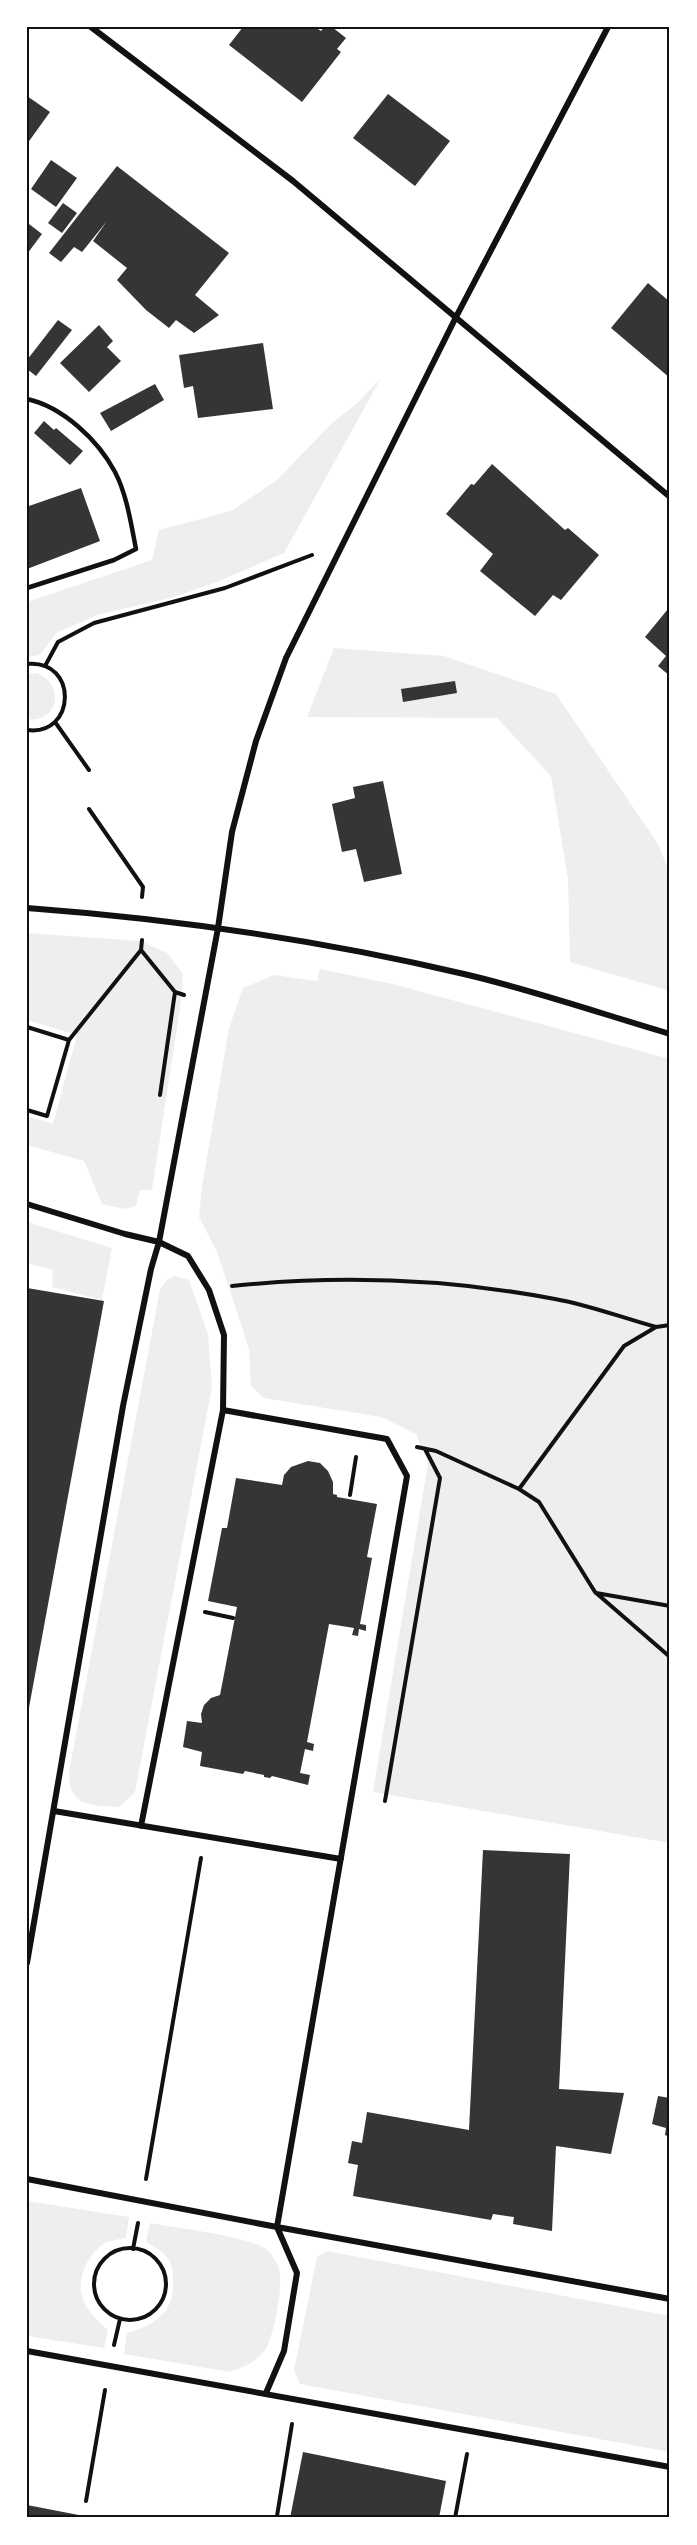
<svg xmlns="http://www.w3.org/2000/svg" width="697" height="2545" font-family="'Roboto Condensed',sans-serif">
<rect width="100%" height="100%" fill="#fff"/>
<!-- green -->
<path fill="#eee" d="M381,378l-97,175 -67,29 -43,15 -77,18 -41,18 -16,22 -13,2v-55l125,-42 7,-30 72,-19 46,-31 55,-57 24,-19z
M334,648l110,8 112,38 102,150 12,30v117l-100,-29 -2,-83 -17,-103 -54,-58 -190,-1z
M37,673c29,12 21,51 -10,46v-45z
M27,933l114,8 26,12 16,21 -2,28 -29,188h-12l-4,16 -11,3 -23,-5 -18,-43 -57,-16v-29l26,8 24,-89 -50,-15z
M320,969l73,15 277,75v784l-297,-51 55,-329 -12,-29 -35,-17 -117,-19 -13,-12 -2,-37 -32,-97 -18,-35 3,-30 27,-159 14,-40 31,-13 43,6z
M27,1222l85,26 -10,52 -50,-13 1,-17 -26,-7z
M175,1276l14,4 19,54 4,53 -77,405 -16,15c-28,-2 -51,0 -50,-35l91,-482 7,-10z
M27,2201l102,16 -3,21c-6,1 -14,2 -19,4 -17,8 -31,36 -25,54 4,14 15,24 26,34l-4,18 -77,-12z
M150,2223c26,5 99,13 117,27 4,3 11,14 12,19 5,14 -5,68 -14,81 -7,11 -24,18 -35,22l-106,-18 3,-21c30,-9 48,-21 46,-55 0,-9 -1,-15 -7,-22 -5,-6 -13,-10 -20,-14z
M327,2251l343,65v136l-370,-68 -6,-14 23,-113z"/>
<!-- building -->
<path fill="#353535" d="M243,27h72l6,4 3,-4h8l14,11 -9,11 4,3 -39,50 -73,-57z
M388,94l62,47 -35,45 -62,-48z
M27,96l23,16 -23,32z
M51,160l26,18 -21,29 -25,-18z
M117,166l112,87 -34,42 24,20 -25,18 -18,-13 -7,8 -23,-18 -29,-30 10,-12 -34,-27 14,-20 -25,31 -8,-5 -13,15 -12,-9z
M63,203l14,10 -15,20 -14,-10z
M29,224l13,10 -15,20v-27z
M648,283l22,19v76l-59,-50z
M58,320l14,10 -36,46 -9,-7v-9z
M99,325l14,16 -6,6 14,14 -32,31 -29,-29z
M263,343l10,66 -75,9 -5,-32 -9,2 -5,-33z
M155,384l9,16 -53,31 -11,-18z
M44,421l10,9 2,-2 27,23 -13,14 -36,-32z
M492,464l73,66 3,-2 31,27 -38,45 -8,-5 -18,21 -55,-45 13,-17 -47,-40 25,-30 3,1z
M81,488l19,53 -73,28v-68l2,5z
M668,609l2,2v65l-12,-10 8,-10 -21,-19z
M455,681l2,12 -54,9 -2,-13z
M383,781l19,93 -38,8 -8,-33 -14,3 -10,-48 23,-6 -2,-11z
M27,1288l77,13 -76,412v12h-1z
M308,1461l12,2 8,8 5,11v12l4,1v2l40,7 -10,53 5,1 -12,66 6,1v6l-7,-2 -1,7 -6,-1 2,-7 -25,-4 -22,118 7,2 -1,7 -8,-2 -5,24 10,2 -2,10 -36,-9 -2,2 -6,-1v-2l-19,-4 -2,3 -43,-8 2,-14 -19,-5 4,-26 15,2 -1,-9 3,-9 7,-7 9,-3 17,-88 -29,-6 14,-73h5l9,-50 46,7 2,-10 7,-8z
M483,1850l87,4 -11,235 65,4 -13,61 -55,-8 -4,85 -39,-7 1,-7 -21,-3 -2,6 -138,-24 5,-31 -10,-2 4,-22 10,2 5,-31 102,18z
M658,2096l12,2v39l-5,-2 1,-7 -14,-4z
M303,2452l143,29 -7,37h-149z
M27,2505l62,12v1h-62z"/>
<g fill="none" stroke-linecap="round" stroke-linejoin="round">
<!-- path -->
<path stroke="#111" stroke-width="4" d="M27,664c52,-5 49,73 0,66
M45,666l13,-24 36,-19 131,-35 87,-33
M55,722l34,48
M89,809l54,78 -1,10
M142,940l-1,10 34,42 9,3
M27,1027l42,13 -22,76 -20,-6
M69,1040l72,-90
M160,1095l15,-103
M232,1286c107,-11 218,-7 323,13 34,6 68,19 101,28l14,-2
M417,1447l19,4 83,38 20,13 56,90 75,65
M519,1489l105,-143 32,-19
M350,1495l6,-38
M596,1593l74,13
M205,1612l28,6
M385,1801l55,-323 -15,-29
M146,2179l55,-321
M94 2284a36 36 0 1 1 72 0a36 36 0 1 1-72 0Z
M133,2249l5,-26
M114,2345l6,-26
M86,2501l19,-111
M277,2516l15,-92
M455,2518l12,-64"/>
<!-- service -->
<path stroke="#111" stroke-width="4.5" d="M27,399c36,8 71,41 88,73 12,23 16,52 21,77l-22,11 -87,28"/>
<!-- minor -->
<path stroke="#111" stroke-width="6" d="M91,27l202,154 377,316
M27,908c147,11 294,32 437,66 69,16 138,40 206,60
M27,1204l98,30 34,8 29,14 21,34 15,45 -1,75 -82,416
M223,1410l164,29 20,37 -130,751 20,46 -13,78 -18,42
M54,1811l287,48
M27,1963l96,-557 28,-137 8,-27 59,-314 14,-96 24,-91 30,-83 170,-341 152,-290
M27,2179l250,48 393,72
M27,2351l643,116"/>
</g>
<!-- border -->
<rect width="697" height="2545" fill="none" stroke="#ffffff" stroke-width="57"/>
<rect x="28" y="28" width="640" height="2488" fill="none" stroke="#111" stroke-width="2"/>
</svg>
